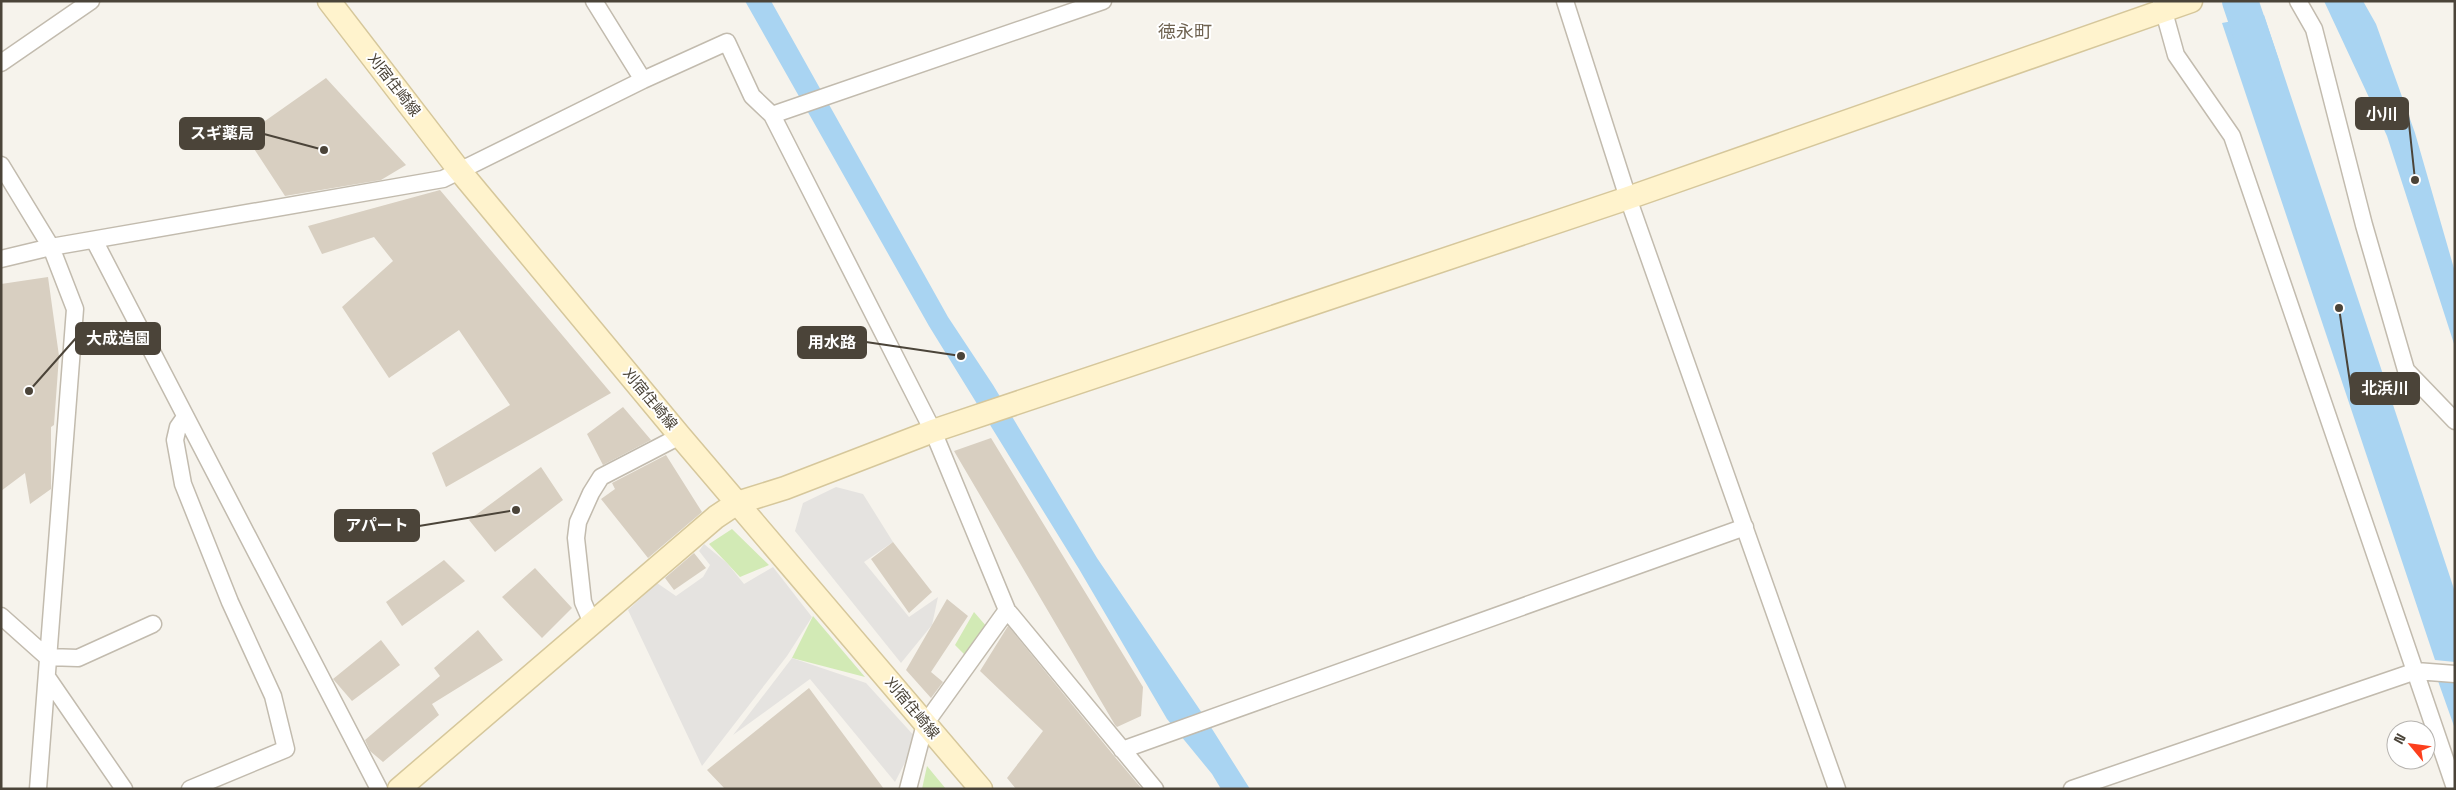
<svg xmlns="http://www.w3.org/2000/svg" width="2456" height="790" font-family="'Space Grotesk','Noto Sans JP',sans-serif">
<rect width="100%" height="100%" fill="#f6f3ec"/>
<!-- green -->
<path fill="#d2eab5" d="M732,529l37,36 -29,12 -31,-33z
M974,612l13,15 -20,30 -12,-12z
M813,616l52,61 -73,-19z
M927,766l19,23h-24z"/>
<!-- parking -->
<path fill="#e5e3e0" d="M836,487l27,7 30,48 -29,20 45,55 29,-20 -6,28 -31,38 -106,-132 8,-28z
M704,544l23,19 17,21 29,-17 39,50 -25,39 -85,110 -74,-156 29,-27 19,13 27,-19 7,-12 -11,-14z
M792,658l74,25 51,56 -22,43 -85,-103 -77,56z"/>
<!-- water -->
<path fill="#a9d4f2" d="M745,1h26l177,316 45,68 104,173 105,155 48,76h-29l-9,-15 -45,-55 -88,-150 -150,-243z
M2324,1h39l13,23 39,109 40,139v75l-68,-211z
M2264,15l191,577v70l-20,-2 -213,-637z
M2438,681h17v48z"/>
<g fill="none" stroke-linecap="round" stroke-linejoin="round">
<!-- river -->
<path stroke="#a9d4f2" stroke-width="36" d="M2240,1l22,65"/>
</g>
<!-- building -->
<path fill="#d8cfc1" d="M326,78l80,87 -25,15 -96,16 -40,-61z
M440,190l171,203 -165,94 -14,-34 78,-48 -51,-75 -70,48 -47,-71 51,-46 -19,-24 -52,17 -14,-28z
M48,277l11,79 -5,69 -3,2v62l-21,15 -5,-31 -24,18v-207z
M623,407l28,33 -48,25 -16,-31z
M991,438l152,249 -2,29 -24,11 -2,-2 -161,-274z
M666,455l36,57 -54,46 -47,-59 14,-10 -3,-6z
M541,467l22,33 -68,52 -26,-32z
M893,542l39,50 -23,21 -38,-54z
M694,553l12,15 -32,22 -9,-12z
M444,560l21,21 -63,45 -16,-24z
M535,568l37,40 -30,30 -40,-41z
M947,599l21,17 -37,56 12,10 -12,16 -25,-28z
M1008,626l107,131 27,32h-126l-9,-11 36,-47 -63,-60z
M478,630l25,30 -71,44 7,11 -56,47 -13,-11 -5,-11 75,-64 -6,-8z
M381,640l19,25 -48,36 -19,-22z
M809,688l75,101h-159l-18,-19z"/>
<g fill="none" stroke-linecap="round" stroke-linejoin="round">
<!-- street casing -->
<g stroke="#c2bbae" stroke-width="19">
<path id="street" d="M594,1l49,79
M1565,1l63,197 209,591
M2161,1l15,54 56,81 223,652
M2298,1l16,28 50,196 42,145 49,51
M1,63l90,-62
M772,115l331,-114
M1,165l50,82 24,62 -37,480
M94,240l285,549
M1,259l50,-12 392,-68 200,-99 84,-38 25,54 20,19 161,316 74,179 148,179
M185,417l-7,10 -3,13 8,44 47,118 43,94 13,53 -96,40
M1,616l46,41 31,1 75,-34
M592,623l-9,-21 -7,-64 2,-16 13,-29 10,-16 79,-41
M47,677l77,112
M1122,750l623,-223
M908,789l17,-65 82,-114
M2072,789l344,-118 39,3"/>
</g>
<!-- secondary casing -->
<g stroke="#d6c79b" stroke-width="25">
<path id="secondary" d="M329,1l130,169 221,266 301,353
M399,789l317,-272 21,-14 48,-15 148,-57 695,-233 563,-197"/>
</g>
<!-- street -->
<use href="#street" stroke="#fff" stroke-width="16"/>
<!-- secondary -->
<use href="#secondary" stroke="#fff3cd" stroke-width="22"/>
</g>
<g text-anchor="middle" stroke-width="4" stroke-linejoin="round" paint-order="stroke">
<!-- street labels -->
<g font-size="15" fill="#4b4439" stroke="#fff">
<text transform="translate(394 85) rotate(52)" y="5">刈宿住崎線</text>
<text transform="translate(650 399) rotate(50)" y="5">刈宿住崎線</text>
<text transform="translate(912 708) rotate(50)" y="5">刈宿住崎線</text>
</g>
<!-- quarter labels -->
<g font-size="18" fill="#6e6250" stroke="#fff">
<text x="1185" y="38">徳永町</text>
</g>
</g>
<!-- callouts -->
<path fill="none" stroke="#4b4439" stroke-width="2" d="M2415 180L2408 114M324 150L264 134M29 391L76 338M961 356L866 342M2339 308L2351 389M516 510L419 526"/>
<g fill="#4b4439" stroke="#fff" stroke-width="2">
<circle cx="2415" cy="180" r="5"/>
<circle cx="324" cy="150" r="5"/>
<circle cx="29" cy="391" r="5"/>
<circle cx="961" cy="356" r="5"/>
<circle cx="2339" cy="308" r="5"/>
<circle cx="516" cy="510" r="5"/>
</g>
<g fill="#4b4439" stroke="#4b4439" stroke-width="2">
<rect x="2356" y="98" width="52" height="31" rx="5"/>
<rect x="180" y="118" width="84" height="31" rx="5"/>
<rect x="76" y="323" width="84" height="31" rx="5"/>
<rect x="798" y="327" width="68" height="31" rx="5"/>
<rect x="2351" y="373" width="68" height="31" rx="5"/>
<rect x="335" y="510" width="84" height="31" rx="5"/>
</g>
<g font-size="16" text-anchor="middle" font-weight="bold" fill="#fff">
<text x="2382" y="120">小川</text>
<text x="222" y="139">スギ薬局</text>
<text x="118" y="344">大成造園</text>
<text x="832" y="348">用水路</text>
<text x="2385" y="394">北浜川</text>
<text x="377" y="531">アパート</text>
</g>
<!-- border -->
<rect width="2456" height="790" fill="none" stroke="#4b4439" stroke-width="5"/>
<!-- north arrow -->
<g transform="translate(2411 745) rotate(299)"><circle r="24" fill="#ffffff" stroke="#b7b4b0"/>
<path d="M0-4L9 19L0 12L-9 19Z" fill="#fc3f1d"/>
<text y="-8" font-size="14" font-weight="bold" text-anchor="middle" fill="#4b4439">N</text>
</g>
</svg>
